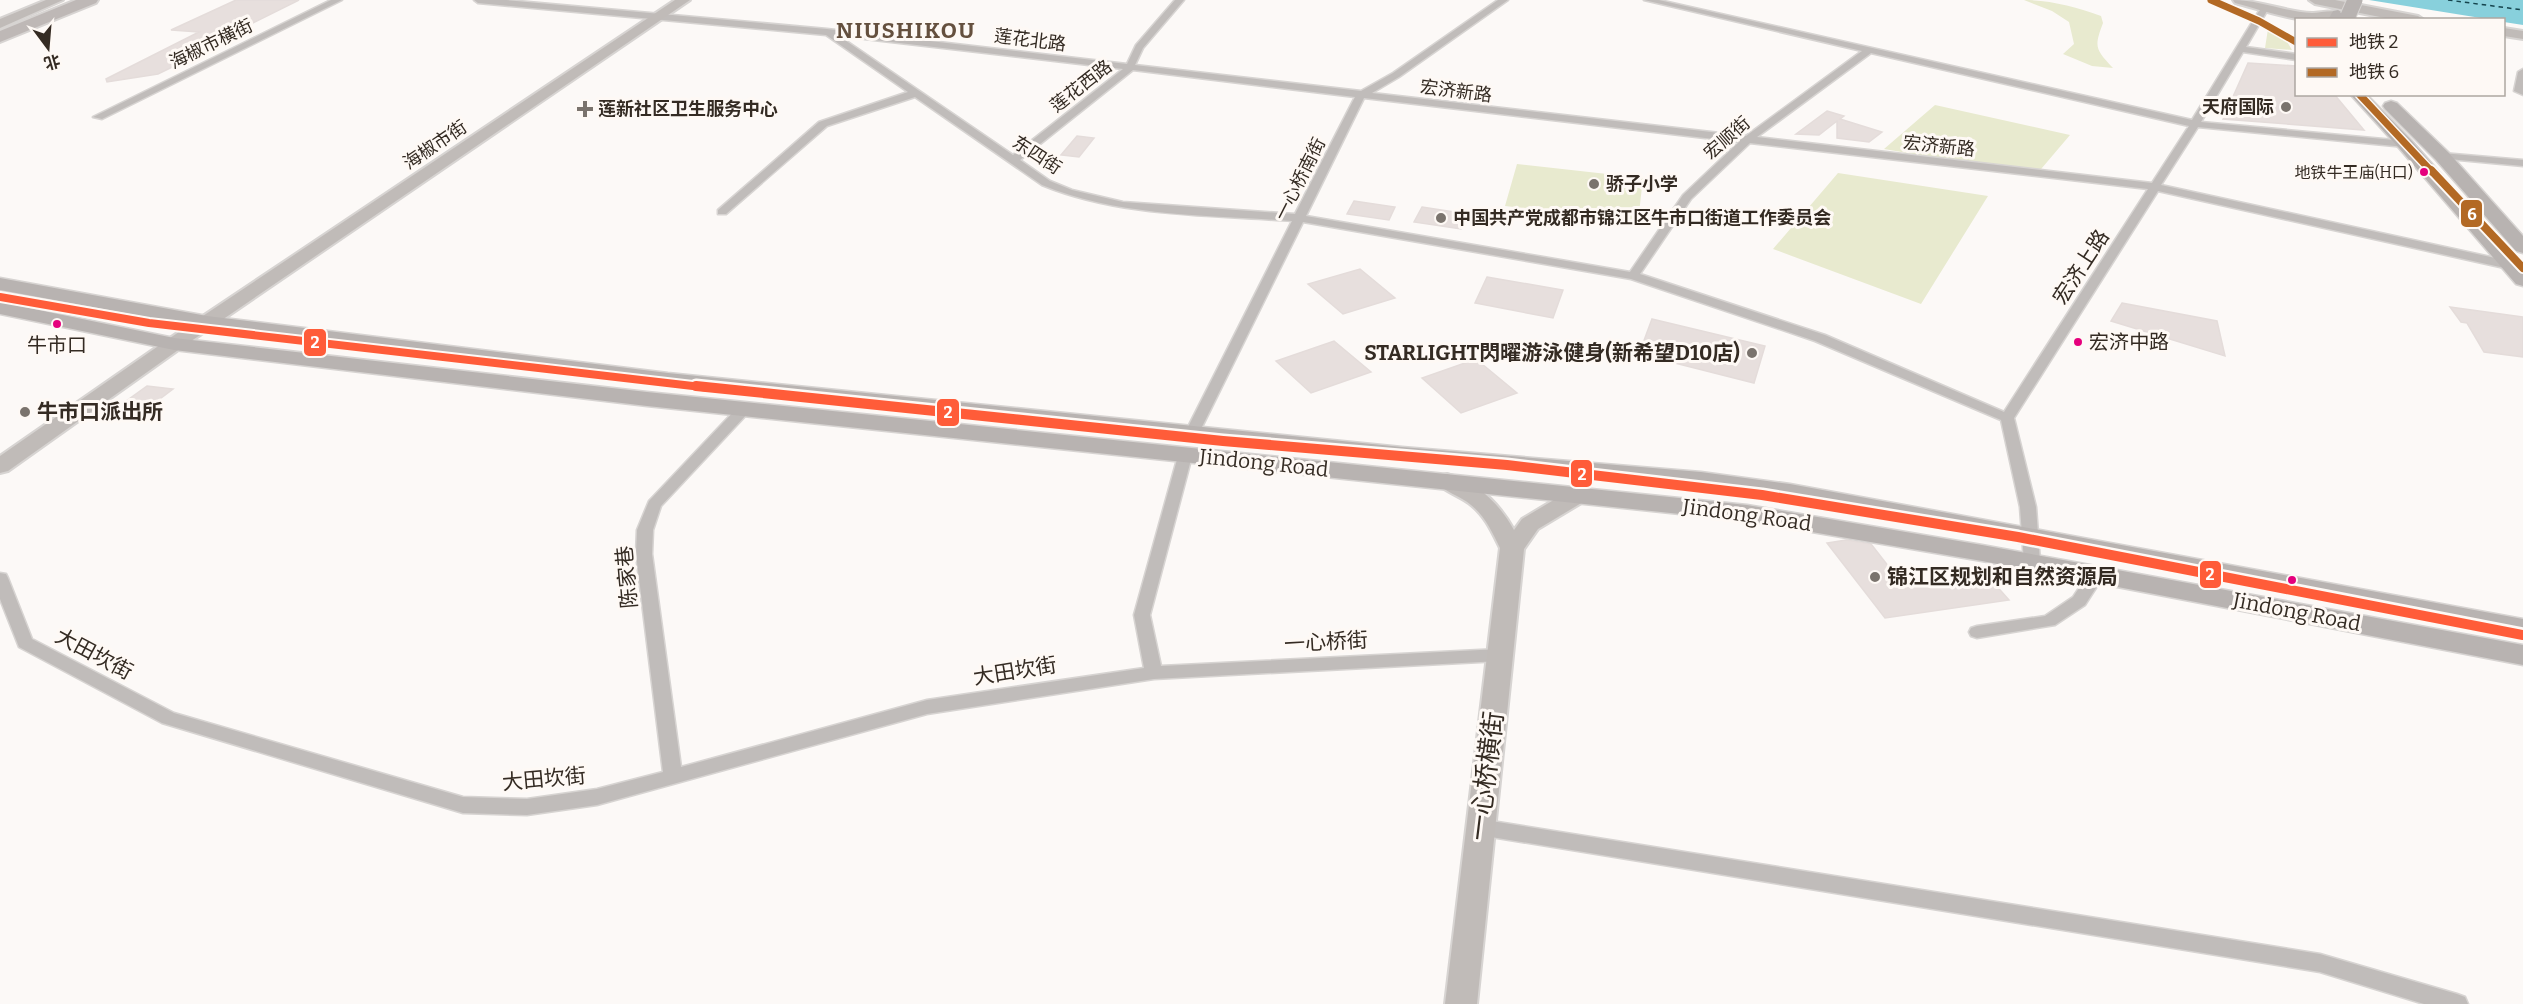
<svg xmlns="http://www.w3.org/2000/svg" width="2523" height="1004" font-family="Bitter,'Noto Sans SC',serif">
<rect width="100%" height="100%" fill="#fcf9f7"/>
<!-- green -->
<path fill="#e8eacf" d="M2024,0c26,0 52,7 77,16l2,7c-9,24 -8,26 10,45l-21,-2 -29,-12 11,-10 -5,-22 -17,-11z
M2268,29l13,2 11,19 -27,-2z
M1935,105l135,30 -34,40 -152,-26z
M1517,164l126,14 -5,44 -133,-16z
M1838,173l150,23 -67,108 -148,-55z"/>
<!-- water -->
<path fill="#88d0dc" d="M2369,0h154v25l-19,-3v-2l-17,-1z"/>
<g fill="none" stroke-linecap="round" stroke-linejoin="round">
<!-- ferry -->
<path stroke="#15444d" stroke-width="1.5" stroke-dasharray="4.5 4" stroke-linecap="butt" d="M2448,0l75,10"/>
</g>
<!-- building -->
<path fill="#e7dfdd" stroke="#e4dcda" stroke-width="1.5" d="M236,0h63l-106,53 6,1 -41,20 -51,8 -1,-3 93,-47 -28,-2z
M2248,63l48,3v28h38l30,36 -141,-11z
M1827,111l17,5 -4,3 42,13 -13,10 -32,-4v-17l-18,14 -23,-1z
M1077,136l17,2 -15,19 -18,-2z
M1354,201l41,6 -6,13 -42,-6z
M1422,207l46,7 -7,15 -47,-7z
M1360,269l35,29 -52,16 -35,-30z
M1487,277l76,13 -10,28 -78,-15z
M2122,303l95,18 8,35 -114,-35z
M2450,307l73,10v40l-39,-5 -17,-29 -6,-1z
M1652,319l113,27 -11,37 -115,-29z
M1334,341l37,31 -60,21 -35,-32z
M1476,359l41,34 -56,20 -39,-35z
M147,386l26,3 -41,31 -28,-3z
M1846,540l25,4 32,41 83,-11 23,26 -124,18 -58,-75z"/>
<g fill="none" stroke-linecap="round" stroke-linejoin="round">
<!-- street casing -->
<g stroke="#d7d4d2" stroke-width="3">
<path id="street" d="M331,0h11l-240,119 -9,-2z
M474,0h32l321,29 300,35 9,-19 39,-45h9l-41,48 -8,17 226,26 32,-18 105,-73h10l-109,77 -27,16 374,43 116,-85 -218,-51h15l533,120 67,-109 4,-3 4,3 -21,36 50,7v6l-53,-8 -42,70 204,19 5,3 -5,3 -207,-20 -37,58 348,76 6,4 -6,4 -351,-78 -144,227 22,89 4,55 -2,4h-12l-2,-4 -4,-55 -19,-87 -186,-79 -184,-62 -328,-57 -104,211 -2,3h-10l-2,-3 107,-212c-83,-6 -172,-4 -250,-36l-127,-88 -88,29 -101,88h-8v-4l101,-88 89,-30 -82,-57 -348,-32zM839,36l284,33 -110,86zM1871,53l318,73 -37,57 -395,-46zM1133,70l222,27 -60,117 -172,-12 -51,-12 -22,-9 -30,-21zM1364,98l375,44 -56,53 -53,77 -324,-56zM1750,143l398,46 -144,223 -179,-77 -185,-61 51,-75z
M2523,69v26l-9,-4 4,-19z
M2442,153l81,7v6l-85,-8 -1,-2z
M744,405l7,4 -2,3 -88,94 -8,24 -1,24 29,213 246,-67 217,-32 -10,-53 44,-159 7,-4 7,4 -42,159 11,51 339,-17 6,2 2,4 -2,4 -6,2 -346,18 -227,35 -330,91 -70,10 -64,-2 -301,-90 -143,-76 -19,-48v-26l6,1 2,4 24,61 142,74 289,84 64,2 70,-10 66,-17 -27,-218 1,-24 12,-29 90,-95z
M2097,569l6,1 2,4 -20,31 -30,20 -78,13 -6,-2 -2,-4 2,-4 6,-2 68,-10 28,-19 18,-27z
M1479,819l841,135 137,40 8,3 3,7h-44l-104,-32 -841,-137 -7,-2 -3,-6 3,-6z"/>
</g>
<!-- secondary casing -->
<g stroke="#d7d4d2" stroke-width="4">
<path id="secondary" d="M46,0h17l-63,28v-9z
M675,0h15l-509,348 -173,123 -8,2v-17l167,-116z
M2233,0c27,0 52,12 79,13 10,0 24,-5 32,2l-2,3c-36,9 -73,-6 -107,-15z
M2309,0h26l83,16 6,4h-29l-80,-16z
M2504,28l19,3v8l-19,-3z
M1447,474c30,8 52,29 67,56l8,-11 50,-30 8,-2 8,2 3,5 -3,5 -50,30 -14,20 -47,455h-32l55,-456c-8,-16 -15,-32 -29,-43 -10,-9 -28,-13 -35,-24l3,-5z"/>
</g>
<!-- primary casing -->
<g stroke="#d7d4d2" stroke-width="3">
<path id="primary" d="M2338,10l7,4 -3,6h-14l5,-9z
M2350,94h16l45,46 112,128v18l-7,-2 -117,-136z
M2391,101l6,2 51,49 75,84v17l-7,-2 -80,-91 -51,-51 -2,-3 2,-3z
M0,278l207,38 461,57 734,74 299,25 89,12 733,135v18l-733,-137 -89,-14 -299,-25 -734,-76 -461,-57 -207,-38z
M0,302l174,36 473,54 1100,113 235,40 541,100v20l-541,-104 -235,-40 -1100,-115 -473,-56 -174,-36z"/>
</g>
<!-- highway casing -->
<g stroke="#d7d4d2" stroke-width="4">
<path id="highway" d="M76,0h22l-2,3 -96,39v-11z"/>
</g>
<!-- street -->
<use href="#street" fill="#c0bcba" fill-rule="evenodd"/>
<!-- secondary -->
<use href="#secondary" fill="#c0bbb8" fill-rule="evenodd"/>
<!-- primary -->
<use href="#primary" fill="#b8b3b1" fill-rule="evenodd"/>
<!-- highway -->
<use href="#highway" fill="#beb8b6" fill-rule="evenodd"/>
<!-- primary-bridge casing -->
<g stroke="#d7d4d2" stroke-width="17" stroke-linecap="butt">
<path id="primary-bridge" d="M2348,16l7,-16"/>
</g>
<!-- primary-bridge -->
<use href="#primary-bridge" stroke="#b8b3b1" stroke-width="15"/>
<!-- metro-1-far1 casing -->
<g stroke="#fef9f5" stroke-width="12">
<path id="metro-1-far1" d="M0,297l149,26 561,65"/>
</g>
<!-- metro-1 casing -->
<g stroke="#fef9f5" stroke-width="15">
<path id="metro-1" d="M696,386l527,55 284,24 255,30 256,42 505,98"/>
</g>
<!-- metro-2-far1 casing -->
<g stroke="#fef9f5" stroke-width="10">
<path id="metro-2-far1" d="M2211,0l48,21 37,21
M2359,94l73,78"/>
</g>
<!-- metro-2 casing -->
<g stroke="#fef9f5" stroke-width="12">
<path id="metro-2" d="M2431,170l92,98"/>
</g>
<!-- metro-1-far1 -->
<use href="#metro-1-far1" stroke="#ff5c39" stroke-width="8"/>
<!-- metro-1 -->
<use href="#metro-1" stroke="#ff5c39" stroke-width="10"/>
<!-- metro-2-far1 -->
<use href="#metro-2-far1" stroke="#b36924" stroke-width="7"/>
<!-- metro-2 -->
<use href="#metro-2" stroke="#b36924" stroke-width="8"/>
</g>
<!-- markers -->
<g fill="#7a736d" stroke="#fef9f5" stroke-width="2">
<circle cx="2286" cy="107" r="6"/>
<path d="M582 100h6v6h6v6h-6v6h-6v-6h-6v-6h6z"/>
<circle cx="1594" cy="184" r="6"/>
<circle cx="1441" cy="218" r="6"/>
<circle cx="1752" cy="353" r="6"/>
<circle cx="25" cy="412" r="6"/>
<circle cx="1875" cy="577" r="6"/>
</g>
<g fill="#e5007d" stroke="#fef9f5" stroke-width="2">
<circle cx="2424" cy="172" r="5"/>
<circle cx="57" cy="324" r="5"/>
<circle cx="2078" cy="342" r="5"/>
<circle cx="2292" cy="580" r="5"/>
</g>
<g text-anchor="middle" stroke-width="6" stroke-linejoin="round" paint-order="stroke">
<!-- far-bus labels -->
<g font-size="16" fill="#342b23" stroke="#fef9f5" text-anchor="end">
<text x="2413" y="178">地铁牛王庙(H口)</text>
</g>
<!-- far-street labels -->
<g font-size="18" fill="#342b23" stroke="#fef9f5">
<text transform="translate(1030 40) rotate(7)" y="6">莲花北路</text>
<text transform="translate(211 44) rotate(-26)" y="6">海椒市横街</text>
<text transform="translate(1081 86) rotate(-38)" y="6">莲花西路</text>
<text transform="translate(1456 91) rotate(7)" y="6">宏济新路</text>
<text transform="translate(1727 138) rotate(-41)" y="6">宏顺街</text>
<text transform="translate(435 145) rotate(-34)" y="6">海椒市街</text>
<text transform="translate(1939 146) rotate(6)" y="6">宏济新路</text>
<text transform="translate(1037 155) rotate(33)" y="6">东四街</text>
<text transform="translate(1300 179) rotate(-63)" y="6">一心桥南街</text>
</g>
<!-- far-poi labels -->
<g font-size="18" font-weight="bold" fill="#342b23" stroke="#fef9f5" text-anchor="start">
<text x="2274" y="113" text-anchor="end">天府国际</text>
<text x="598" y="115">莲新社区卫生服务中心</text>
<text x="1606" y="190">骄子小学</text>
<text x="1453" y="224">中国共产党成都市锦江区牛市口街道工作委员会</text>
</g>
<!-- bus labels -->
<g font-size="20" fill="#342b23" stroke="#fef9f5" text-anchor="start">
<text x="2089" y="349">宏济中路</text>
<text x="57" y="352" text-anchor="middle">牛市口</text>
</g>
<!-- street labels -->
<g font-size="21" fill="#342b23" stroke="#fef9f5">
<text transform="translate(2081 267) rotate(-57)" y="7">宏济上路</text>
<text transform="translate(1264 463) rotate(6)" y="7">Jindong Road</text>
<text transform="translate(1747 515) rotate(8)" y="7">Jindong Road</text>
<text transform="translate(627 577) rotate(-95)" y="7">陈家巷</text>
<text transform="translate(2297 612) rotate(11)" y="7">Jindong Road</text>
<text transform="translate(1326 642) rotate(-3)" y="7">一心桥街</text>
<text transform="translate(94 654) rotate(28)" y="7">大田坎街</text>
<text transform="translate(1015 671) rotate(-9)" y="7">大田坎街</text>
<text transform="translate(544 779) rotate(-5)" y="7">大田坎街</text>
</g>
<!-- poi labels -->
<g font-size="21" font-weight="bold" fill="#342b23" stroke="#fef9f5" text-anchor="start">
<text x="1740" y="360" text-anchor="end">STARLIGHT閃曜游泳健身(新希望D10店)</text>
<text x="37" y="419">牛市口派出所</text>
<text x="1887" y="584">锦江区规划和自然资源局</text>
</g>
<!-- far-district labels -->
<g font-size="22" font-weight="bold" letter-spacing="1.5" fill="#65503e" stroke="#fef9f5">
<text x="906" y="38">NIUSHIKOU</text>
</g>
<!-- near-street labels -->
<g font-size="26" fill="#342b23" stroke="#fef9f5">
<text transform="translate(1486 776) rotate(-83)" y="9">一心桥横街</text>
</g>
</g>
<g stroke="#fef9f5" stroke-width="2">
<rect x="2460" y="199" width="23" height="29" rx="6" fill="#b36924"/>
<rect x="303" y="328" width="24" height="29" rx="6" fill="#ff5c39"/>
<rect x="936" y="398" width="24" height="29" rx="6" fill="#ff5c39"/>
<rect x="1570" y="459" width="23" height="29" rx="6" fill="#ff5c39"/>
<rect x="2199" y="560" width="23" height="29" rx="6" fill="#ff5c39"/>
</g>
<g font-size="16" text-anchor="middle" font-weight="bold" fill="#fff">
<text x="2472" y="220">6</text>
<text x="315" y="348">2</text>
<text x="948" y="418">2</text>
<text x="1582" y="480">2</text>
<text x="2210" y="580">2</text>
</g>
<!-- legend -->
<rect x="2295" y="18" width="210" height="78" fill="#fef9f5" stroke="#ada7a1" stroke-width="1.5"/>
<rect x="2307" y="38" width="30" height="9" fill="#ff5c39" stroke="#ada7a1" stroke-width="1.5"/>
<text x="2349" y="48" font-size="18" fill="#342b23">地铁 2</text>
<rect x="2307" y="68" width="30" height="9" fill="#b36924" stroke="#ada7a1" stroke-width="1.5"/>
<text x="2349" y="78" font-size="18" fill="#342b23">地铁 6</text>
<!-- north arrow -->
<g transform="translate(48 48) rotate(164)" stroke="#fef9f5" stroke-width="4.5" paint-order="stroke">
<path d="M0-4.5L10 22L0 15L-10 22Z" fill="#342b23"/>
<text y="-9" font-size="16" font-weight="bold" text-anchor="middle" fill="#342b23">北</text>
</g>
</svg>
